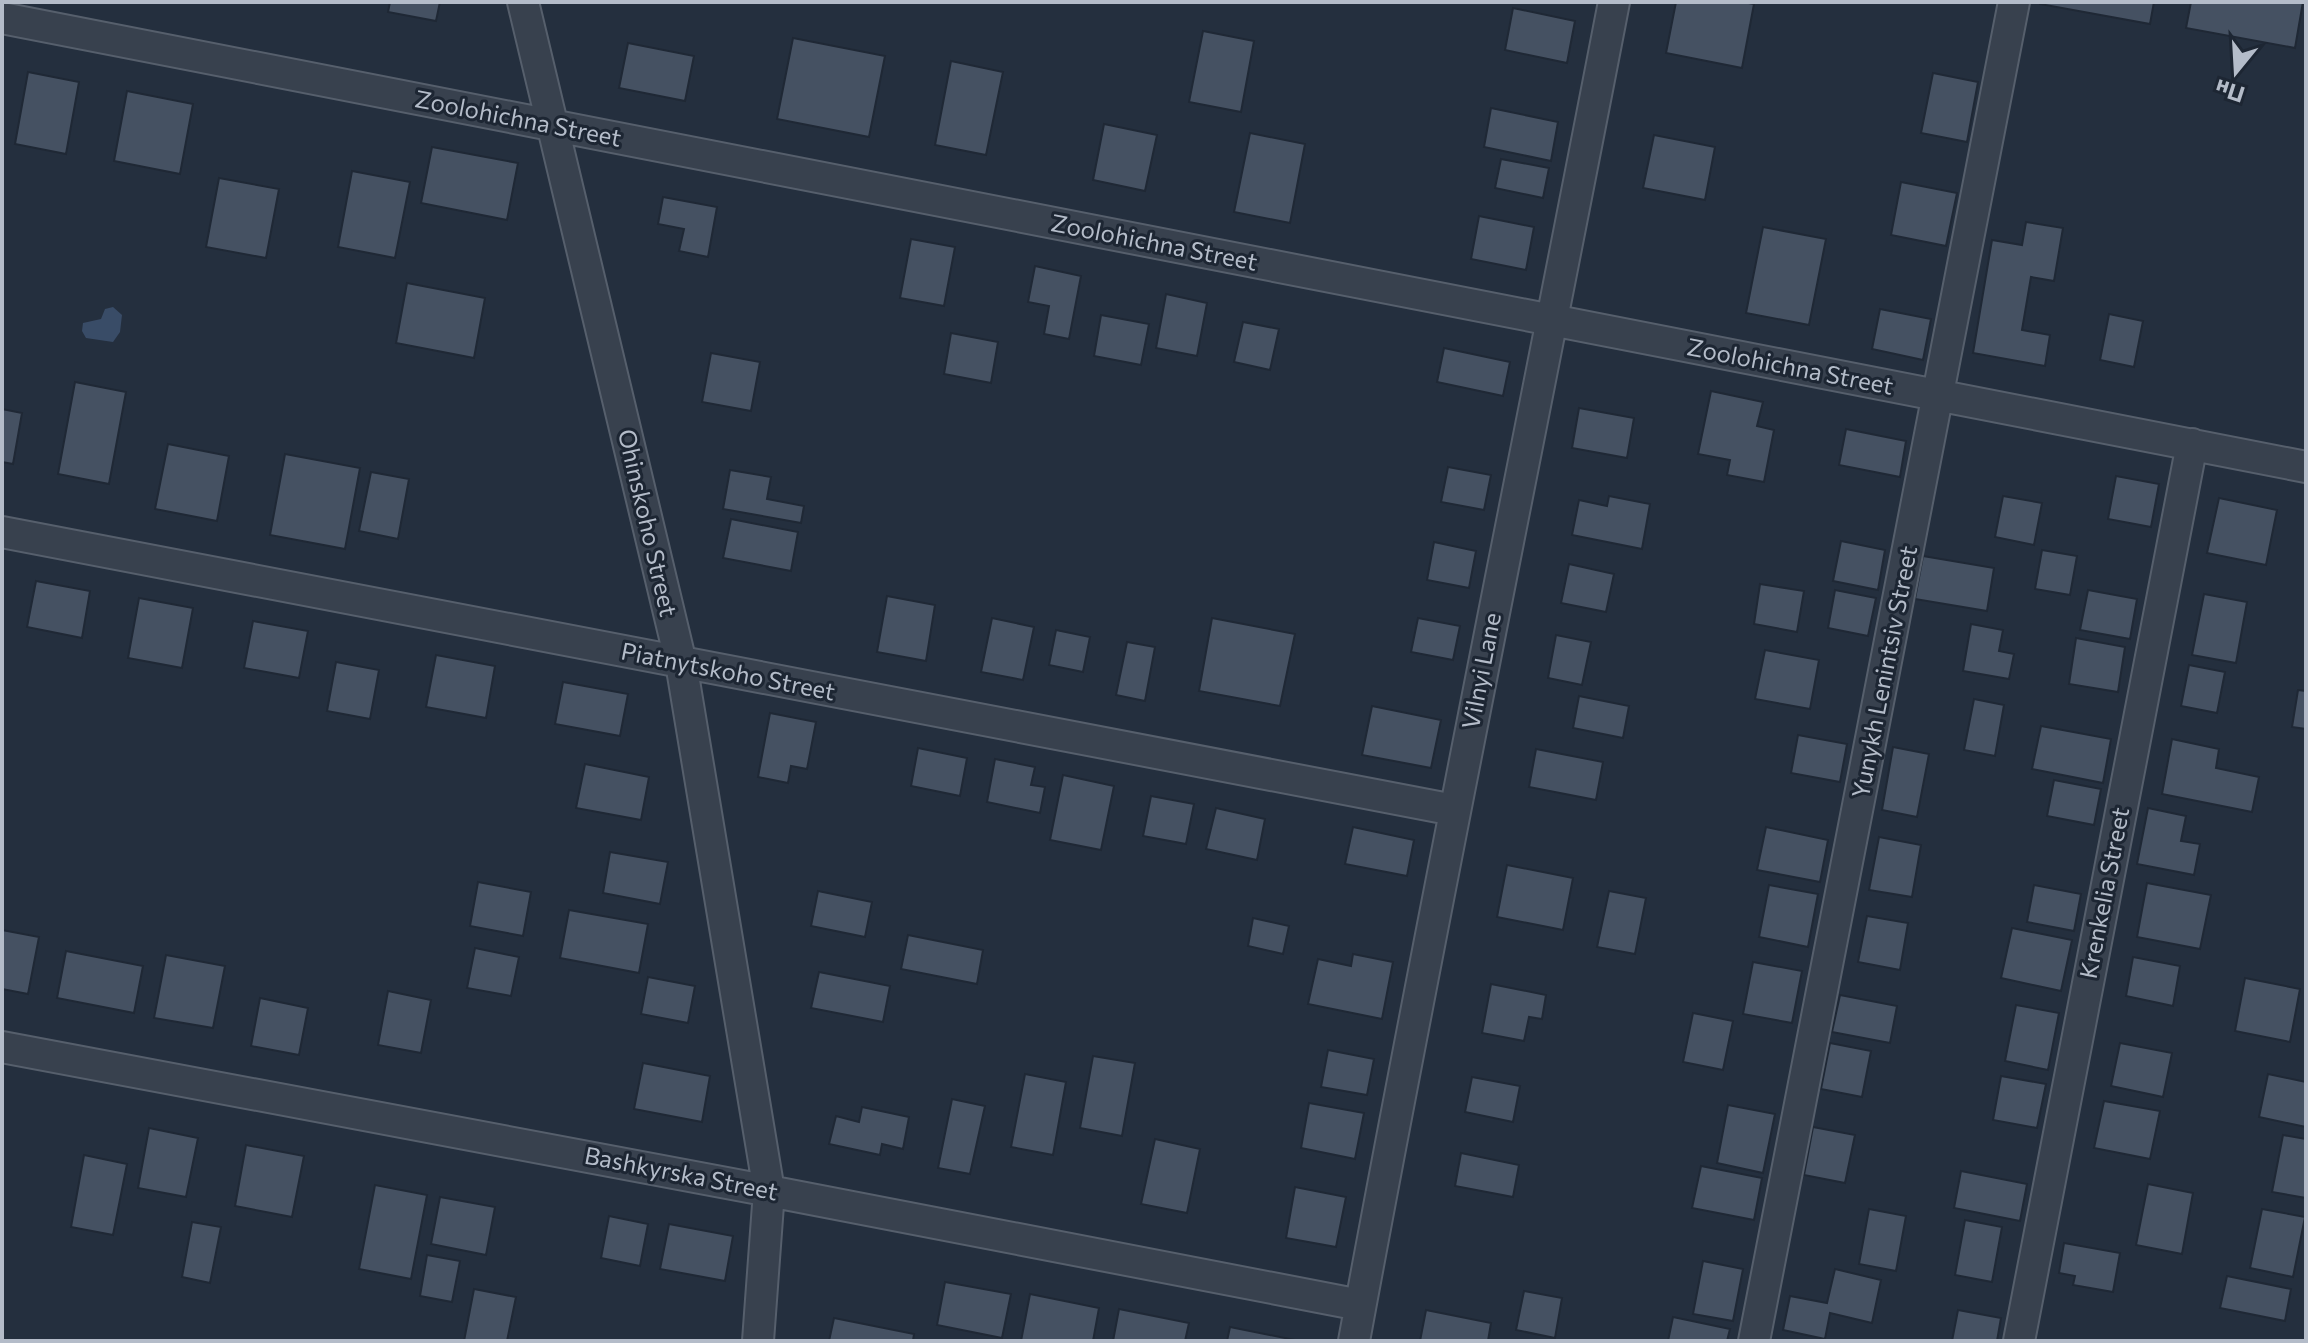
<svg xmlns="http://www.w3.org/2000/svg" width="2308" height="1343" font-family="Commissioner,sans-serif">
<rect width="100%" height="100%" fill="#242f3e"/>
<!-- water -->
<path fill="#394c67" d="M113,307l9,8 -2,17 -7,10 -27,-4 -4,-7 1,-8 18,-4 4,-10z"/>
<!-- building -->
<path fill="#455162" stroke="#1f2835" stroke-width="2" d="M390,2h50l-4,19 -48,-9z
M1676,2h67l11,2 -12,64 -76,-15z
M2040,2h114l-4,22 -110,-20z
M2191,2h112l-8,46 -109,-20z
M1513,8l62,13 -8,42 -62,-13z
M1203,31l51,10 -13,71 -52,-10z
M793,38l92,18 -16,81 -92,-18z
M628,43l66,13 -9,45 -66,-13z
M951,61l52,11 -17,83 -51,-10z
M28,72l51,10 -13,72 -51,-10z
M1933,73l45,9 -11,60 -46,-9z
M127,91l66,13 -13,70 -66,-13z
M1491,108l67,14 -7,39 -67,-14z
M1104,124l53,11 -12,56 -52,-11z
M1250,133l55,11 -15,79 -56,-11z
M1654,135l61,12 -10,53 -62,-12z
M432,147l86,16 -11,57 -86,-17z
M1501,159l48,9 -6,30 -48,-10z
M352,171l58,11 -15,76 -57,-11z
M219,178l60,11 -13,69 -60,-11z
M1901,182l56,11 -11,53 -55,-11z
M663,197l54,10 -9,50 -29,-6 5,-22 -26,-5z
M1479,216l55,11 -8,43 -55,-11z
M2026,222l37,6 -9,53 -23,-4 -9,53 28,5 -5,31 -72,-13 19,-113 30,5z
M1763,227l63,12 -17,86 -63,-12z
M911,239l44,8 -11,59 -44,-8z
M1035,266l46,10 -12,63 -25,-5 5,-28 -21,-4z
M407,283l78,15 -11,60 -78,-15z
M1166,294l41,9 -10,53 -41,-8z
M1880,309l51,10 -8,41 -51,-11z
M2109,314l34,7 -9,46 -34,-7z
M1101,315l48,9 -8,41 -47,-9z
M1243,322l36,7 -9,41 -36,-8z
M951,333l47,9 -7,41 -47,-9z
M1444,348l66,14 -7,34 -66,-14z
M711,353l49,9 -9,49 -49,-9z
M75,382l51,10 -17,92 -51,-10z
M1711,391l52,11 -6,24 17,4 -10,52 -37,-7 3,-15 -32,-6z
M1579,408l55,10 -7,40 -55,-10z
M2,409l20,4 -9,51 -11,-2z
M1846,429l60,12 -6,36 -61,-12z
M168,444l61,12 -12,65 -62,-12z
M285,454l75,14 -15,81 -75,-14z
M1448,467l43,8 -7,35 -43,-8z
M730,470l41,7 -4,22 37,7 -3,17 -78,-14z
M371,472l38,7 -11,60 -39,-8z
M2116,476l43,8 -8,43 -43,-8z
M1609,496l41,8 -8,45 -70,-14 7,-35 28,6z
M2003,496l39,7 -8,42 -39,-8z
M2219,498l58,12 -11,55 -59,-12z
M731,519l67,13 -7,39 -68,-13z
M1841,541l44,9 -7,40 -45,-9z
M1434,542l42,9 -7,37 -42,-8z
M2042,550l35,6 -7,39 -35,-6z
M1923,556l71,12 -7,43 -72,-12z
M1569,564l45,10 -8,38 -45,-9z
M36,581l54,10 -8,47 -55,-11z
M1760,584l44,7 -7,41 -43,-8z
M1835,590l41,8 -8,38 -40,-8z
M2088,590l49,9 -7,40 -50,-9z
M2204,594l43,8 -11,61 -44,-8z
M887,596l48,9 -9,56 -49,-9z
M139,598l54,10 -11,60 -54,-10z
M992,618l42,9 -11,53 -42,-8z
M1212,618l83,16 -15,72 -81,-15z
M1418,618l42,8 -7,34 -42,-8z
M253,621l55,10 -9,47 -55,-10z
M1971,624l32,6 -4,21 15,3 -5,25 -46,-8z
M1056,630l34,7 -7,35 -34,-7z
M1556,635l35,7 -9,43 -34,-7z
M2076,638l49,9 -7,45 -49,-8z
M1127,642l28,5 -10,54 -29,-6z
M1765,650l54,10 -9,49 -55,-10z
M436,655l59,11 -9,52 -60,-11z
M336,662l43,8 -9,49 -43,-8z
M2189,665l36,7 -8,41 -36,-7z
M563,682l65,12 -8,42 -65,-12z
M2298,690l8,1v38l-14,-2z
M1579,696l50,10 -6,32 -50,-10z
M1974,699l30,6 -9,51 -31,-6z
M1372,706l69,14 -10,48 -69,-13z
M770,713l46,9 -9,47 -16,-3 -3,17 -30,-6z
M2041,726l70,13 -8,44 -71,-14z
M1798,735l49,9 -7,38 -49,-9z
M2172,739l47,10 -3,19 43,9 -7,35 -90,-18z
M1893,747l36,7 -12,63 -35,-7z
M918,748l49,10 -7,38 -49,-10z
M1536,749l67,13 -7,38 -67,-13z
M995,759l40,8 -4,18 14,2 -5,26 -53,-11z
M585,764l64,13 -8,43 -65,-12z
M1063,775l51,11 -13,64 -51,-10z
M2054,780l47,9 -7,36 -47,-9z
M1151,796l43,8 -8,40 -43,-8z
M1216,808l49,11 -8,41 -51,-11z
M2148,808l38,8 -5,25 19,3 -6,31 -57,-11z
M1353,827l61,13 -7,36 -62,-12z
M1766,827l62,13 -8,42 -63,-12z
M1879,837l42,8 -9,52 -43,-7z
M610,852l58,10 -8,42 -57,-11z
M1507,865l66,13 -10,52 -66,-13z
M478,882l53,10 -8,44 -53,-10z
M2147,883l64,12 -11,54 -63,-12z
M1769,885l49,9 -10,53 -49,-10z
M2034,885l47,9 -7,37 -47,-9z
M818,891l54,11 -7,35 -54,-11z
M1609,891l37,7 -11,56 -38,-7z
M569,910l79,14 -9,49 -79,-15z
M1867,916l41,7 -8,47 -42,-8z
M1253,918l36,8 -6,28 -35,-8z
M2012,928l60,12 -11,51 -60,-13z
M2,930l37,7 -11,57 -26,-5z
M908,935l75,15 -6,34 -76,-15z
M475,948l44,9 -8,39 -44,-8z
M66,951l77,15 -9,47 -77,-15z
M1353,954l40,8 -11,57 -74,-15 10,-45 33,7z
M166,955l59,11 -12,62 -59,-10z
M2133,957l47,9 -7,40 -47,-10z
M1753,962l49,9 -10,52 -49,-9z
M819,972l71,14 -7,36 -72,-14z
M648,977l47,9 -7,37 -47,-9z
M2245,978l55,11 -10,53 -55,-11z
M1491,984l55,11 -4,24 -13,-2 -5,24 -42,-8z
M388,991l43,9 -10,53 -43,-8z
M1840,995l57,11 -7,37 -58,-11z
M260,998l48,10 -9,47 -48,-9z
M2016,1005l43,8 -11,57 -43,-9z
M1693,1013l40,8 -10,49 -40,-8z
M1830,1043l41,8 -9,46 -41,-8z
M2120,1043l52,10 -9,44 -52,-11z
M1328,1050l46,9 -7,36 -46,-8z
M1093,1056l42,7 -13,73 -42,-8z
M643,1063l67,13 -8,46 -68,-13z
M1025,1074l41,8 -13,73 -42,-8z
M2268,1074l38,8v45l-47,-10z
M2001,1076l45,8 -9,44 -44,-8z
M1472,1077l48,9 -7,36 -48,-10z
M952,1099l33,7 -15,68 -32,-6z
M2104,1101l56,10 -10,48 -56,-11z
M1309,1103l55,10 -9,46 -54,-11z
M1728,1105l47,9 -12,59 -46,-10z
M862,1107l47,10 -6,32 -21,-5 -2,11 -51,-11 7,-28 23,6z
M1813,1127l42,8 -10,48 -41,-8z
M149,1128l49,10 -12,59 -48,-9z
M2283,1135l23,4v59l-34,-6z
M1155,1139l45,10 -13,64 -46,-9z
M246,1145l58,11 -12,61 -57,-11z
M1461,1153l58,12 -6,32 -58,-11z
M84,1155l43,9 -14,71 -42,-8z
M1701,1166l61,12 -8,42 -62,-12z
M1961,1171l66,13 -7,37 -66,-13z
M2148,1184l45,9 -11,61 -46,-9z
M375,1185l52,10 -16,84 -52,-10z
M1295,1187l51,10 -10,50 -50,-9z
M440,1197l55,10 -9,48 -55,-11z
M1869,1209l37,7 -10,55 -37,-7z
M2262,1209l43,8 -12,60 -43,-9z
M609,1216l39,8 -8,42 -39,-8z
M1965,1220l37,7 -10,55 -37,-7z
M192,1222l29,5 -11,56 -28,-6z
M669,1224l64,12 -8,45 -65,-12z
M2064,1243l56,10 -7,39 -40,-7 2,-9 -16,-3z
M427,1255l33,6 -8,41 -32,-6z
M1703,1261l40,8 -10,52 -40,-7z
M1835,1269l46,11 -9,43 -42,-10 -5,26 -42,-9 7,-34 37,7z
M2227,1276l64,13 -6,32 -65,-13z
M945,1282l66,12 -9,44 -65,-13z
M474,1289l42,8 -9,44h-43z
M1524,1291l38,7 -7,40 -39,-8z
M1030,1294l69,14 -6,33h-72z
M1119,1309l70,14 -4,18h-72z
M1426,1310l65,13 -3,18h-68z
M1958,1310l43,8 -4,23h-45z
M1673,1317l57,12 -3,12h-59z
M834,1318l80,16 -1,7h-84z
M1230,1327l65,13v1h-68z"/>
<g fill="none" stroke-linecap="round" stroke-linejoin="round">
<!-- minor casing -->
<g stroke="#565f6c" stroke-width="34">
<path id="minor" d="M523,2l158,661 88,528 -11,150
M2,18l2304,449
M2,532l1452,278
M2,1047l767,144 591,114
M1354,1341c82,-447 174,-893 260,-1339
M1754,1341l260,-1339
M2019,1341l173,-897"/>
</g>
<!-- minor -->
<use href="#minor" stroke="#38414e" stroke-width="30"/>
</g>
<g text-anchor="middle" stroke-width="6" stroke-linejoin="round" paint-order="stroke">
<!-- street labels -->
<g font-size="24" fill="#b4bcc9" stroke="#1d2633">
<text transform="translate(518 119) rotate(11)" y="8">Zoolohichna Street</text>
<text transform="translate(1154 243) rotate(11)" y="8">Zoolohichna Street</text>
<text transform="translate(1790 367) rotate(11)" y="8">Zoolohichna Street</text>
<text transform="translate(647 523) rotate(77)" y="8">Ohinskoho Street</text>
<text transform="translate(1482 671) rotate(-79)" y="8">Vilnyi Lane</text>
<text transform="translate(728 672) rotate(11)" y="8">Piatnytskoho Street</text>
<text transform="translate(1885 672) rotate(-79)" y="8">Yunykh Lenintsiv Street</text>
<text transform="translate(2105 893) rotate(-79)" y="8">Krenkelia Street</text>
<text transform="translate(681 1174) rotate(11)" y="8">Bashkyrska Street</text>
</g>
</g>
<!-- border -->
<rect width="2308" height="1343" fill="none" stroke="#b4bcc9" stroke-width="8"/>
<!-- north arrow -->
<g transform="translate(2236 72) rotate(198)" stroke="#1d2633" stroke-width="6" paint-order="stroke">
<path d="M0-6L14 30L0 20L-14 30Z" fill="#b4bcc9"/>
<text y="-12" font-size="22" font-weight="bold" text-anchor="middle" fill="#b4bcc9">Пн</text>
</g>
</svg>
